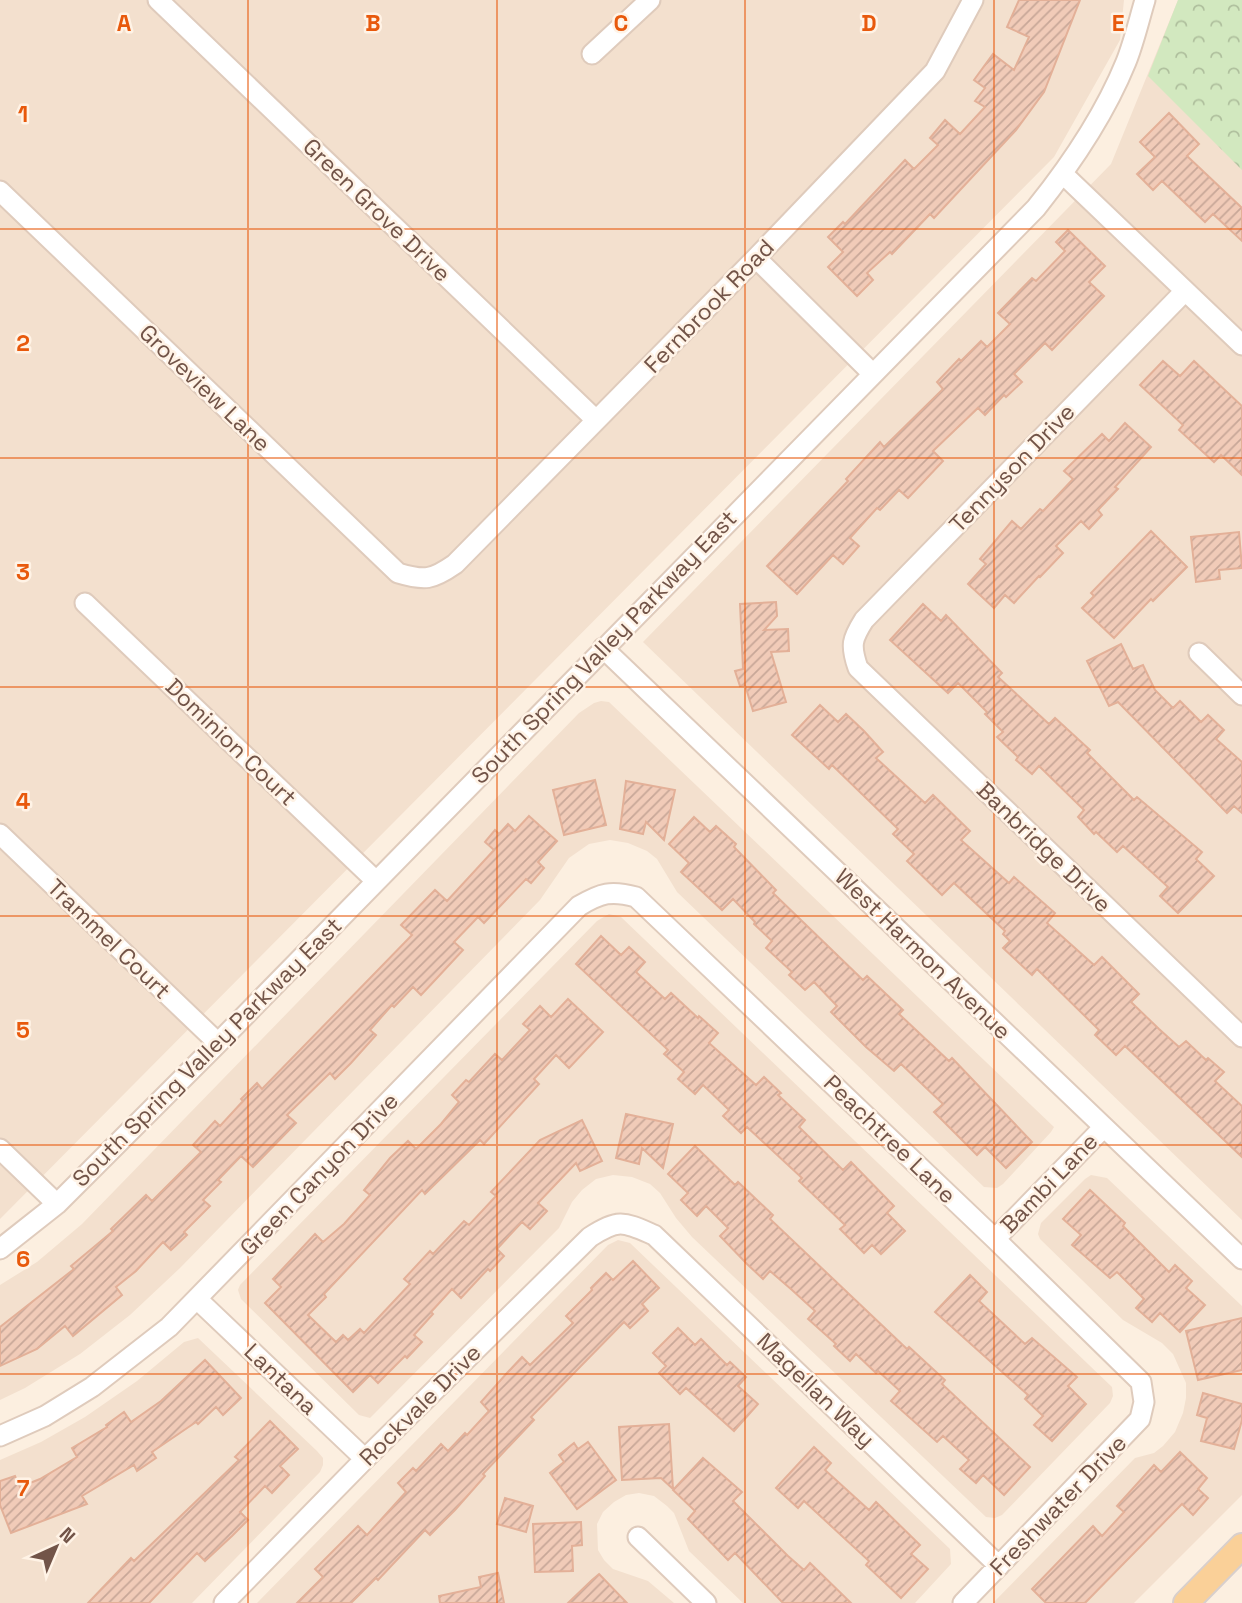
<svg xmlns="http://www.w3.org/2000/svg" width="1242" height="1603" font-family="'Space Grotesk',sans-serif">
<defs>
<pattern id="park-crowns" width="20" height="18" patternUnits="userSpaceOnUse" patternTransform="scale(1.75)"><rect width="20" height="18" fill="#d2e8bf"/><path d="M2 6a3 3 0 1 1 6 0M12 15a3 3 0 1 1 6 0" fill="none" stroke="#afbf9d"/></pattern>
<pattern id="building-hatch" width="6" height="6" patternUnits="userSpaceOnUse" patternTransform="scale(1.75)"><rect width="6" height="6" fill="#f1cbb8"/><path d="M-1 1l2-2M0 6l6-6M5 7l2-2" fill="none" stroke="#c8a798"/></pattern>
</defs>
<rect width="100%" height="100%" fill="#fcefe0"/>
<!-- residential -->
<path fill="#f3e0ce" d="M0,0h1124l-4,40 -66,117 -1054,1062z
M1178,0h64v1220l-599,-578 468,-478z
M601,701l8,1 445,425 -3,5 -48,52 -6,4 -13,-1 -307,-295 -20,-33 -10,-8 -19,-8 -18,-3 -21,4 -20,14 -29,42 -360,368 -50,47 -50,39 -55,34 -25,12v-115l37,-23 45,-38 497,-511 15,-10z
M609,914l12,3 491,470 1,9 -3,7 -108,112 -7,3 -9,-1 -294,-280 -16,-19 -16,-25 -10,-9 -18,-7 -19,-2 -17,4 -14,11 -10,12 -13,26 -189,190 -11,-3 -118,-116 -3,-9 2,-5 357,-364z
M1091,1175l16,3 135,128v189l-108,108h-141l142,-145 19,-5 9,-7 12,-14 8,-19 3,-15v-15l-13,-29 -11,-11 -39,-23 -83,-81 -2,-5 3,-11 44,-44z
M618,1240l12,3 320,306 1,15 -36,39h-172l-54,-52 -15,-38 -7,-7 -13,-10 -15,-3 -13,2 -12,7 -11,10 -6,12 1,26 6,10 9,9 35,12 26,22h-417l351,-358z
M198,1338l119,113 6,7v7l-3,7 -128,131h-192v-143l41,-18 44,-25 52,-36 47,-39z"/>
<!-- park -->
<path fill="url(#park-crowns)" d="M1178,0h64v170l-94,-94z"/>
<!-- building -->
<path fill="url(#building-hatch)" stroke="#e3b098" stroke-width="2" d="M1019,0h61l-36,92 -28,38 -82,88 -4,-4 -38,40 -2,-2 -23,21 6,7 -16,16 -29,-29 15,-15 -15,-15 15,-15 2,2 60,-64 9,9 24,-24 -8,-7 15,-18 15,14 25,-27 -10,-6 10,-13 -11,-8 19,-26 21,16 15,-33 -22,-10z
M1169,113l30,31 -12,12 55,52v33l-29,-27 -8,8 -43,-41 -9,9 -16,-16 18,-17 -15,-15z
M1068,230l37,36 -16,16 15,14 -52,54 -7,-7 -31,31 8,8 -16,15 -2,-2 -19,20 -7,-7 -45,43 10,10 -35,37 -9,-8 -19,20 -3,-2 -27,30 9,8 -16,18 -10,-9 -36,39 -30,-28 81,-85 -2,-2 34,-37 4,5 59,-58 -6,-7 22,-23 2,2 20,-20 6,6 23,-23 -12,-11 34,-35 4,3 29,-30 -9,-9z
M1163,361l17,15 14,-15 48,45v69l-21,-20 -7,7 -35,-32 4,-5 -43,-40z
M1125,423l26,24 -36,40 3,2 -20,21 4,5 -13,14 -8,-8 -25,25 7,7 -23,24 -1,-1 -25,27 -9,-8 -11,13 -26,-24 18,-20 -6,-5 32,-38 9,8 19,-20 3,2 30,-32 -9,-8 38,-37 7,7z
M1151,531l36,36 -34,34 -2,-2 -37,39 -32,-30 12,-12 -3,-3z
M1239,532l3,36 -23,2 1,9 -24,3 -5,-45z
M776,602l1,14 -13,14 24,-1 1,22 -18,1 15,50 -33,9 -8,-26 -5,1 -5,-15 8,-2 -3,-65z
M923,604l18,17 5,-6 56,58 -4,4 51,47 6,-6 35,32 -3,3 47,47 3,-3 65,55 -6,7 18,17 -36,37 -18,-17 8,-9 -45,-41 -6,6 -21,-20 -2,2 -16,-17 6,-7 -45,-44 -7,8 -16,-14 2,-3 -21,-20 6,-5 -18,-18 2,-2 -29,-29 -10,10 -58,-53z
M1121,644l12,25 10,-4 12,25 18,18 7,-7 21,21 7,-7 16,15 -8,9 26,23v51l-8,-7 -7,7 -109,-111 -9,4 -22,-45z
M820,705l18,17 8,-8 18,17 19,21 -7,6 49,45 8,-8 37,36 -9,9 48,43 5,-6 41,36 -8,10 47,42 8,-8 37,37 -8,8 28,27 20,18 7,-6 20,19 2,-2 16,14 -9,9 27,25v51l-117,-111 -9,9 -21,-20 4,-5 -62,-61 -5,6 -29,-27 7,-7 -7,-7 2,-3 -51,-48 -12,12 -35,-34 7,-7 -21,-20 5,-5 -66,-64 -3,4 -37,-34z
M595,780l11,45 -42,10 -11,-45z
M626,781l49,9 -11,50 -18,-18 -3,12 -23,-5z
M529,816l28,25 -19,21 6,6 -13,15 -5,-4 -42,44 -6,-6 -24,25 9,8 -26,28 -16,17 -8,-8 -19,20 -2,-2 -22,25 6,5 -25,28 -16,16 -5,-6 -43,42 9,8 -43,44 -12,-11 -23,24 3,2 -18,18 7,6 -26,26 3,3 -16,15 -8,-8 -27,29 -20,16 6,8 -49,41 -8,-10 -28,23 -37,17v-39l74,-58 -3,-3 42,-35 -2,-2 35,-34 6,6 49,-49 -8,-7 22,-24 5,5 23,-25 -2,-2 16,-16 5,6 150,-154 -11,-10 34,-35 12,11 47,-51 -9,-8 10,-12 4,4 9,-10 7,7z
M694,817l16,15 6,-6 20,18 -2,3 42,43 -3,3 90,87 4,-4 36,34 -4,4 50,47 3,-3 80,84 -26,26 -21,-21 -8,8 -43,-43 9,-8 -42,-40 -7,7 -28,-24 -35,-35 6,-6 -23,-24 -9,8 -16,-15 3,-3 -26,-24 6,-7 -18,-17 1,-2 -22,-23 -11,11 -41,-38 8,-9 -20,-19z
M601,936l20,19 8,-8 16,15 -9,10 29,27 6,-6 27,25 1,-2 19,17 -9,10 47,42 8,-8 17,16 -3,2 27,25 -6,7 44,43 8,-8 43,44 -7,7 18,18 -24,23 -9,-9 -8,8 -24,-24 5,-4 -46,-44 3,-3 -55,-51 -6,6 -18,-17 6,-6 -26,-25 -8,9 -17,-15 6,-7 -20,-18 4,-4 -92,-86z
M568,999l35,33 -34,36 -13,-13 -22,24 5,5 -55,60 -4,-4 -55,54 -3,-4 -98,104 2,3 -18,18 28,27 7,-7 5,5 12,-11 4,4 46,-49 -6,-5 26,-28 3,3 31,-33 5,4 27,-29 -5,-4 49,-52 42,-20 20,41 -22,10 -4,-8 -38,40 9,8 -17,18 -8,-7 -25,27 7,7 -14,15 -2,-2 -27,29 -9,-9 -21,23 2,2 -19,21 8,7 -15,16 -2,-2 -27,27 -8,-8 -17,17 -88,-89 16,-16 -8,-8 42,-45 8,8 21,-18 26,-29 -6,-5 26,-32 18,-17 8,8 25,-25 18,-22 -7,-7 14,-15 3,2 26,-28 7,6 28,-30 -7,-6 17,-18 11,11z
M626,1114l47,10 -10,44 -21,-20 -3,16 -23,-6z
M695,1146l40,39 3,-3 35,33 -3,4 137,130 2,-2 36,33 -3,4 88,83 -26,28 -21,-20 -7,8 -16,-14 9,-9 -26,-24 -6,6 -46,-41 9,-10 -22,-20 -2,2 -20,-19 -6,7 -16,-15 2,-2 -28,-25 7,-8 -23,-21 -22,-19 -7,8 -16,-15 -27,-28 8,-8 -22,-22 -9,10 -16,-16 7,-7 -20,-19z
M1090,1190l35,33 -2,3 46,46 6,-7 17,16 -6,7 19,17 -25,27 -20,-19 -8,9 -16,-14 8,-9 -27,-27 -7,6 -38,-33 9,-10 -18,-16z
M633,1261l26,27 -17,16 6,7 -18,17 -6,-6 -93,95 3,3 -51,54 2,2 -30,34 -25,25 -5,-5 -47,50 -2,-2 -25,25h-54l26,-26 -8,-8 43,-43 9,9 39,-43 -8,-9 15,-15 3,3 25,-27 7,7 17,-18 2,2 22,-24 -8,-9 26,-29 15,-16 8,8 43,-42 -7,-7 26,-26 -1,-2 15,-15 7,7z
M970,1275l17,17 -8,9 46,43 7,-6 45,39 -9,9 18,18 -34,37 -18,-16 9,-9 -18,-17 3,-4 -93,-83z
M1242,1318v52l-44,10 -12,-49z
M678,1328l17,17 6,-6 26,26 3,-3 16,15 -8,9 20,18 -24,27 -48,-43 -6,6 -21,-21 7,-7 -13,-13z
M205,1360l36,38 -18,17 -7,-8 -18,17 -2,-2 -44,30 4,6 -19,13 -3,-6 -52,31 5,8 -76,29 -11,-28v-24l15,-5 5,11 20,-8 37,-22 -5,-9 35,-21 -1,-2 18,-13 7,10 30,-21z
M1203,1393l39,11v16l-8,29 -33,-8 6,-23 -10,-3z
M270,1421l28,28 -18,17 9,9 -17,18 -7,-7 -25,26 8,8 -16,16 -27,25 -8,-8 -48,50h-61l43,-45 3,3 105,-101 -4,-3z
M669,1424l4,65 -12,-11 -39,2 -3,-53z
M588,1442l28,38 -39,29 -27,-36 14,-11 -5,-7 15,-12 4,6z
M814,1447l17,16 -6,7 44,40 7,-8 44,43 -9,9 17,15 -27,29 -35,-33 3,-4 -65,-60 -6,7 -22,-20z
M1180,1452l27,26 -9,11 10,9 -15,17 -11,-11 -97,99h-39l-14,-14 61,-63 9,10 22,-24 -7,-6 37,-41 7,7z
M703,1458l39,34 -9,9 55,55 16,14 6,-7 41,40h-68l-48,-50 -7,7 -40,-41 7,-8 -22,-21z
M505,1498l28,8 -7,26 -29,-8z
M581,1522l1,23 -10,1 1,25 -38,1 -2,-48z
M498,1573l6,30h-64l-1,-7 42,-9 -2,-10z
M599,1574l28,29h-59l24,-23z"/>
<g fill="none" stroke-linecap="round" stroke-linejoin="round">
<!-- minor casing -->
<g stroke="#dfcbbc" stroke-width="23">
<path id="minor" d="M158,0l438,420
M592,54l58,-54
M1063,174l179,171
M0,191l398,382c27,8 34,7 57,-9l301,-306 179,-187 38,-71
M756,258l117,116
M1185,291l-321,329c-12,19 -14,25 -6,48l384,369
M85,603l291,278
M603,648l639,611
M1199,653l43,42
M0,834l218,209
M0,1149l57,55
M995,1239l109,-112
M0,1249l57,-45 161,-161 818,-835c36,-45 68,-92 90,-146 8,-20 13,-42 19,-62
M197,1299l168,160
M0,1436l45,-20 47,-29 77,-60 410,-421c22,-13 32,-16 57,-9l359,342 146,143 3,20 -4,17 -177,184
M638,1537l68,66
M224,1603l141,-144 225,-222c29,-19 34,-15 64,-2l345,331"/>
</g>
<!-- major casing -->
<g stroke="#d8cfcc" stroke-width="28">
<path id="major" d="M1186,1603l56,-57"/>
</g>
<!-- minor -->
<use href="#minor" stroke="#fff" stroke-width="19"/>
<!-- major -->
<use href="#major" stroke="#fad098" stroke-width="24"/>
</g>
<!-- grid -->
<path fill="none" stroke="#e8590c" stroke-width="2" stroke-opacity="0.55" d="M248,0v1603M497,0v1603M745,0v1603M994,0v1603M0,229h1242M0,458h1242M0,687h1242M0,916h1242M0,1145h1242M0,1374h1242"/>
<g text-anchor="middle" stroke-width="5" stroke-linejoin="round" paint-order="stroke">
<!-- street labels -->
<g font-size="23" fill="#725448" stroke="#fff3e6">
<text transform="translate(377 210) rotate(44)" y="8">Green Grove Drive</text>
<text transform="translate(709 306) rotate(-46)" y="8">Fernbrook Road</text>
<text transform="translate(205 388) rotate(44)" y="8">Groveview Lane</text>
<text transform="translate(1012 468) rotate(-46)" y="8">Tennyson Drive</text>
<text transform="translate(604 647) rotate(-46)" y="8">South Spring Valley Parkway East</text>
<text transform="translate(231 742) rotate(44)" y="8">Dominion Court</text>
<text transform="translate(1044 847) rotate(44)" y="8">Banbridge Drive</text>
<text transform="translate(109 939) rotate(44)" y="8">Trammel Court</text>
<text transform="translate(923 954) rotate(44)" y="8">West Harmon Avenue</text>
<text transform="translate(207 1052) rotate(-45)" y="8">South Spring Valley Parkway East</text>
<text transform="translate(890 1139) rotate(44)" y="8">Peachtree Lane</text>
<text transform="translate(319 1174) rotate(-46)" y="8">Green Canyon Drive</text>
<text transform="translate(1049 1183) rotate(-46)" y="8">Bambi Lane</text>
<text transform="translate(281 1379) rotate(44)" y="8">Lantana</text>
<text transform="translate(816 1390) rotate(44)" y="8">Magellan Way</text>
<text transform="translate(420 1405) rotate(-45)" y="8">Rockvale Drive</text>
<text transform="translate(1058 1505) rotate(-46)" y="8">Freshwater Drive</text>
</g>
</g>
<g font-size="23" text-anchor="middle" font-weight="bold" fill="#e8590c" stroke="#fff3e6" stroke-width="5" stroke-linejoin="round" paint-order="stroke">
<text x="124" y="31">A</text>
<text x="373" y="31">B</text>
<text x="621" y="31">C</text>
<text x="869" y="31">D</text>
<text x="1118" y="31">E</text>
<text x="23" y="122">1</text>
<text x="23" y="351">2</text>
<text x="23" y="580">3</text>
<text x="23" y="809">4</text>
<text x="23" y="1038">5</text>
<text x="23" y="1267">6</text>
<text x="23" y="1496">7</text>
</g>
<!-- north arrow -->
<g transform="translate(56 1547) rotate(44)" stroke="#fff3e6" stroke-width="5" paint-order="stroke">
<path d="M0-5L12 26L0 18L-12 26Z" fill="#725448"/>
<text y="-10" font-size="19" font-weight="bold" text-anchor="middle" fill="#725448">N</text>
</g>
</svg>
